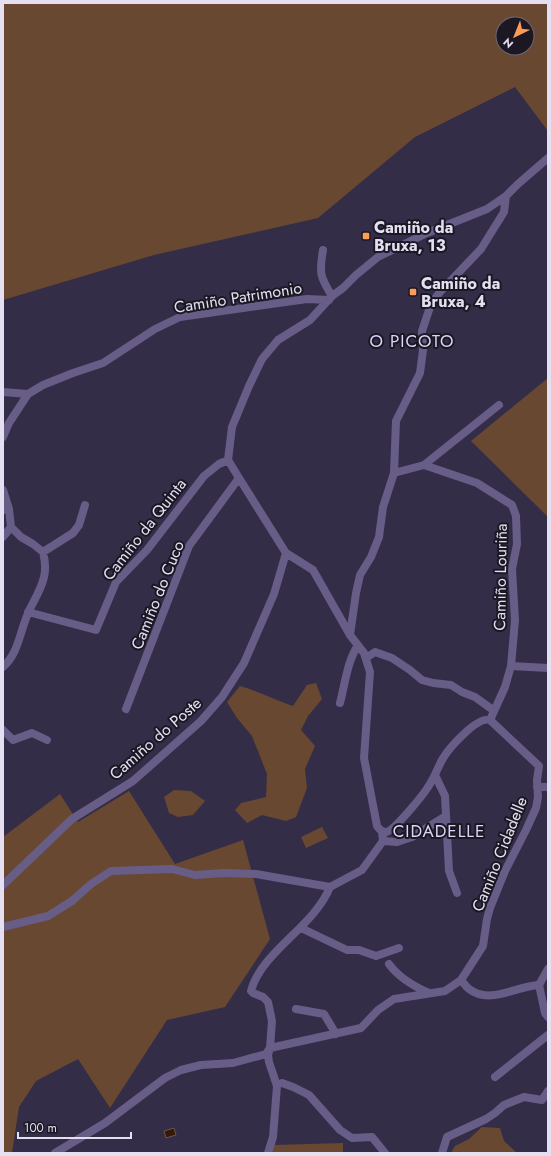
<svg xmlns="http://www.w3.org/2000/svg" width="551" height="1156" font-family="Jost,sans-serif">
<rect width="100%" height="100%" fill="#342d48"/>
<!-- green -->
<path fill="#694831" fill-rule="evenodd" d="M3,3h545v128l-33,-44 -100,50 -97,81 -164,37 -151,45zM503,24h24v24h-24z
M548,378v139l-77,-76z
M316,683l6,16 -14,17 -7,14 14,16 -10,23 2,19 -11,29 -10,4 -24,-6 -15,8 -12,-13 6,-7 25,-6 1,-23 -15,-38 -15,-18 -10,-16 13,-16c18,5 35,14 53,20l14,-21z
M174,790l17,1 14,10 -12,14 -15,2 -9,-4 -5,-16z
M129,791l46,73 68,-24 27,99 -45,68 -58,13 -57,88 -32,-49 -42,22 -17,26 -7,46h-9v-316l57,-43 18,28z
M322,827l6,11 -22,10 -5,-11z
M482,1127l18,1 4,13 13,12h-66l4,-7 14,-7z
M343,1143v10h-71l2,-8z"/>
<!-- water -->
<path fill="#351b07" stroke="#6a564e" d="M174,1128l2,7 -10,3 -2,-7z"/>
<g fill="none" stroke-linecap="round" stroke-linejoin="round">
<!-- minor -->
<path stroke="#675d86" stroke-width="8" d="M548,158l-30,26 -12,12 -19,13 -60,24 -49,24 -22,18 -13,13 -11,8 -22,24 -32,20 -16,19 -13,27 -17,41 -4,33 11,18 47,75 27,17 37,65 14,18 6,19 -6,86 13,68c2,3 5,6 9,6 8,-1 37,-37 42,-45 6,-8 9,-18 14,-27 6,-11 35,-44 48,-40l49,46 -2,14 1,17 -2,11 -10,22 -21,41 -15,37 -3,11 -4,27 -22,34c3,3 5,7 8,9 21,16 47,-3 70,-4l6,28 3,4
M323,250c-4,23 -3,27 9,46
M3,392l25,2
M3,437l6,-14 19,-29 15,-9 30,-12 30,-10 52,-34 25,-12 127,-18 22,1
M424,465l53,18 35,22 4,11 1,28 -5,25 3,51 -4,46 -6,21 -15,33
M394,473l30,-8 75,-60
M3,490l6,19
M3,510l6,-1 2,18 -8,10
M11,527l10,10 12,7 10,8 30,-19 6,-8 6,-20
M28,612l68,18 20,-48 31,-32 57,-74 15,-12 9,-4
M350,635l6,-42 4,-18 11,-18 8,-20 4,-30 11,-34 2,-52 24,-48 3,-23 -1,-19 9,-27 9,-12 41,-43 23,-37 2,-16
M366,658l9,-6 17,6 18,12 12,10 11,3 18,2 11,7 13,5 18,13
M511,666l37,2
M3,667c16,-14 17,-37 26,-56 5,-11 12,-21 15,-34 2,-8 1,-17 -1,-25
M340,703c5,-19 7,-41 18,-58
M126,709l63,-163 50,-68
M3,730l10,10 19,-7 15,7
M435,775l10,21 4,75 8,22
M537,787h11
M383,841l14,1 15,-5 34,-21
M3,885l69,-66 61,-38 68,-60 21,-24 22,-34 30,-69 12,-41
M330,887l32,-17 21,-29 -1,-9
M3,927l45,-11 24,-15 19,-17 20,-13 61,-2 23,6 29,-2 32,1 74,13
M301,928l46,22h12l17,6 23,-8
M389,964c10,14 24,22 40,29
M539,985l9,-16
M296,1009l28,5 12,20
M495,1077l53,-42
M282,1083l11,4 16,8 31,35 12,8 20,-1 13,16
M55,1153l50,-30 60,-45 16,-8 20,-5 32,-2 33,-9 4,-6 91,-20 17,-18 16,-11 51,-8 16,-11
M268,1153l5,-16 4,-51 -8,-24 -1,-7 2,-7 2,-27 -4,-19 -5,-5 -10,-4 -2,-2c10,-39 63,-64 79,-104
M442,1153l5,-16 39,-18 9,-6 9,-8 20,-8 18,3 6,-9"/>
</g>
<!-- markers -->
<g fill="#fd9d55" stroke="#1b1824" stroke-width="1.5">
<rect x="362" y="232" width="8" height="8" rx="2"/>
<rect x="409" y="288" width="8" height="8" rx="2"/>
</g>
<g text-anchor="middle" stroke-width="4" stroke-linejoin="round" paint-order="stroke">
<!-- poi labels -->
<g font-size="16" font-weight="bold" fill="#e4e0f2" stroke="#1b1824" text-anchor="start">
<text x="374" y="233">Camiño da<tspan x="374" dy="18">Bruxa, 13</tspan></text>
<text x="421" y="289">Camiño da<tspan x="421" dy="18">Bruxa, 4</tspan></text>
</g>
<!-- street labels -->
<g font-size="16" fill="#e4e0f2" stroke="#1b1824">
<text transform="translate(238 297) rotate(-9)" y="6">Camiño Patrimonio</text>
<text transform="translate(144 529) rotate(-52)" y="6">Camiño da Quinta</text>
<text transform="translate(500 577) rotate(-89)" y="6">Camiño Louriña</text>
<text transform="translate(157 595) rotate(-68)" y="6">Camiño do Cuco</text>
<text transform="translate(155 738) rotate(-41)" y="6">Camiño do Poste</text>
<text transform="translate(499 854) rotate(-68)" y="6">Camiño Cidadelle</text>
</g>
<!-- neighbourhood labels -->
<g font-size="17" letter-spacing="1" fill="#dcd5f7" stroke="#1b1824">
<text x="412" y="347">O PICOTO</text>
<text x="439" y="837">CIDADELLE</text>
</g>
</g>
<!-- border -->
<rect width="551" height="1156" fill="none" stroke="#e4e0f2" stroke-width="8"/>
<!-- north arrow -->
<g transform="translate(515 36) rotate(223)"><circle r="19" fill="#1b1824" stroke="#6b6876"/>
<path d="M0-3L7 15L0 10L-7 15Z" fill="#fd9d55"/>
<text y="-6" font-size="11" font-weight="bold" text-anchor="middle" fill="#e4e0f2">N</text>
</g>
<!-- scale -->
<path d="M18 1132v6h113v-6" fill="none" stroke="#e4e0f2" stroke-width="2"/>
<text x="24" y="1132" font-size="12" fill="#e4e0f2" stroke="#1b1824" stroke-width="3" paint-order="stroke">100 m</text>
</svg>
